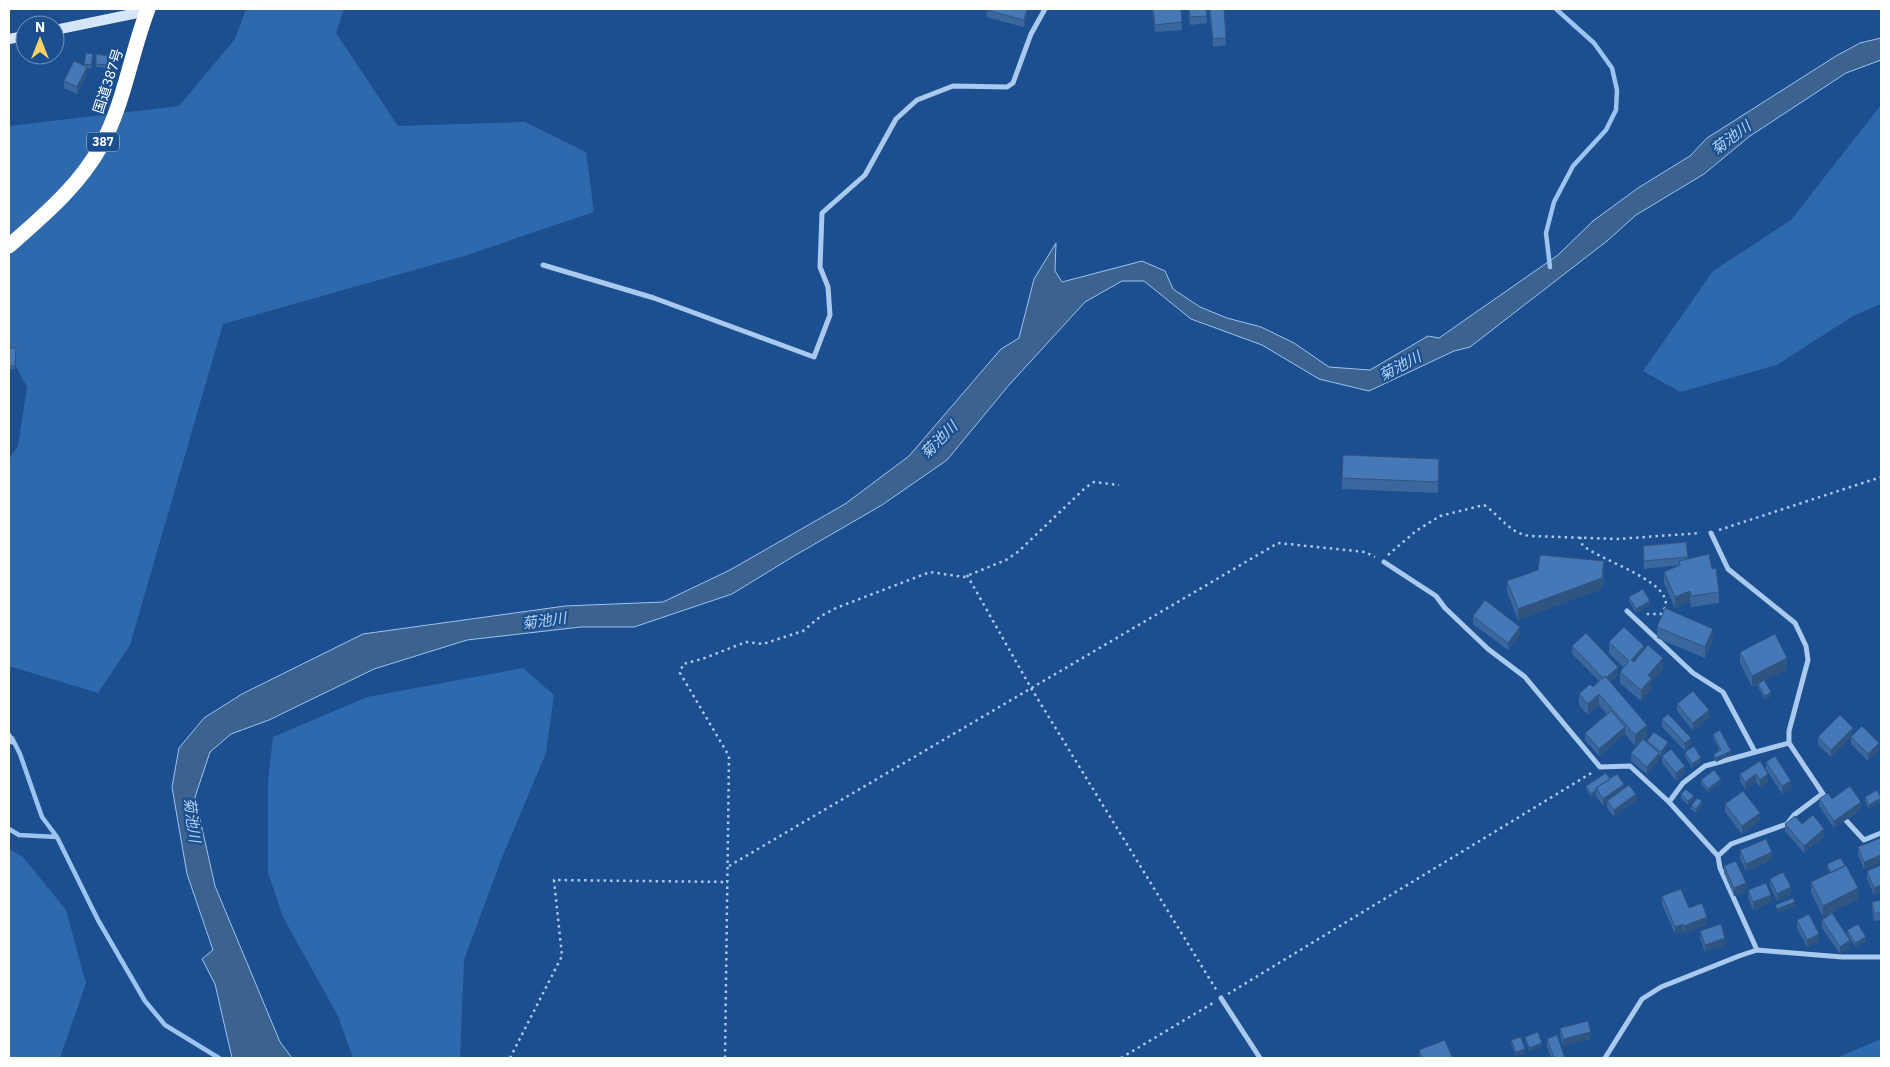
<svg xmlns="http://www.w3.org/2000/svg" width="1890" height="1067" font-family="'IBM Plex Sans','Noto Sans JP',sans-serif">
<rect width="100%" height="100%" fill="#1b4f8f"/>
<!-- green -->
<path fill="#2e69ad" d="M246,9h98l-8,24 62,93 127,-4 61,30 8,60 -130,44 -241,68 -93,321 -32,48 -89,-27v-208l9,-12 9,-59 -18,-33v-228l170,-20 56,-67z
M1881,105v199l-28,12 -76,49 -97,27 -37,-21 70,-100 78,-51z
M523,668l31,27 -8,58 -43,102 -39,105 -4,98h-107l-15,-42 -55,-99 -15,-44v-92l5,-44 94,-40z
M9,849l14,8 43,53 20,73 -26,75h-51z
M1881,1039v19h-45z"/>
<!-- water -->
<path fill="#3c6290" stroke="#9cc4f0" d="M1881,38v22l-35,13 -96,63 -46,38 -68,41 -29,26 -137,106 -16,4 -85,40 -50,-12 -57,-34 -71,-26 -47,-38h-22l-37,21 -76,83 -62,75 -65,45 -88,51 -62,38 -98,33h-53l-114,13 -93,29 -105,51 -38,14 -21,18 -15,45 20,89 65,156 12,16h-60l-17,-74 -13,-25 11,-9 -26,-76 -15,-87 7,-39 25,-30 38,-24 121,-60 202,-28 98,-4 67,-32 115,-66 64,-48 92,-107 18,-11 15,-59 22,-36 -1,28 7,11 80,-21 23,10 8,18 27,18 27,11 34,9 33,16 35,24 41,3 58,-34 11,2 119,-83 35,-34 45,-33 52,-32 17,-18 129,-82 24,-13z"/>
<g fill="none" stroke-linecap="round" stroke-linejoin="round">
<!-- stream -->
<path stroke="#9cc4f0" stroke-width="4.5" d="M1550,267l-4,-34 8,-31 19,-36 33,-36 10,-20 1,-20 -5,-22 -18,-25 -38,-34
M12,738l8,16 22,63 15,20 41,83 47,81 20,24 54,33
M9,829l10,6 38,2"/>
<!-- path -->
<path stroke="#a9c9ee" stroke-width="2.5" stroke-dasharray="2.5 4" stroke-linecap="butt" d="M1719,530l162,-53
M1580,537c1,2 1,5 2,7 10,15 106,40 79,70h-16
M1388,555l28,-24 24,-15 44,-11c17,11 25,29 47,31l86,3 84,-6
M967,575l64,113 186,303
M729,866l549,-323 87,9 10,5
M1228,994l365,-222
M510,1058l52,-102 -8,-76 174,2
M725,1058l4,-302 -49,-83 3,-9 19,-5 44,-17 17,2 40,-13 18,-15 15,-8 94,-36 34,5 42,-17 13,-9 66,-63 9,-6 25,3
M1121,1058l92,-55"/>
<!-- street -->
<path stroke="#a9c9ee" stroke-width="5" d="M543,265l111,33 160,59 16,-42 -2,-28 -8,-20 2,-54 43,-38 31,-56 21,-19 36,-14 54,1 6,-4 18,-49 14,-25
M1711,533l17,36 67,54 11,23 2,14 -19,71v12l38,57
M1384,562l52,34 9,12 43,41 37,28 75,90 30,-1 39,36 49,54 2,12 37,82
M1627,611l66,62 30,19 32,60
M9,735l3,7
M1669,802l14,-19 22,-17 84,-23
M1841,815l23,25 17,-7
M1718,856l13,-12 56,-20 7,-9 28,-21
M1221,998l39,60
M1605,1058l37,-59 19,-12 78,-31 18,-6 85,7h39"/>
<!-- secondary -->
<path stroke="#d6e6fa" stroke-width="10" d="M55,30l92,-19
M9,39l16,-3"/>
<!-- highway -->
<path stroke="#fff" stroke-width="15" d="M9,246c34,-30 70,-60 92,-100 23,-42 30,-93 47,-137"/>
</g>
<!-- wall -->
<path fill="#3a679d" d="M987,9h40v5l-3,13 -38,-10z
M1152,9h29l1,21 -27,2z
M1188,9h18l1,14 -17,2z
M1209,9h15l2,36 -13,2z
M86,53l7,4 -2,12 -4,-1v6l-10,20 -13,-6v-7l20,-15z
M96,54l12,2 -1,12 -11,-1z
M9,348h7l-1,21h-6z
M1439,470l-1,23 -96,-4v-11z
M1686,542l2,17 24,10 7,23v11l-28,4 -1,-5 -15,6 -11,-25v-11l15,-7 -35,4 -1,-23z
M1538,570l66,2 -2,17 -84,31 -11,-28v-11z
M1629,597l21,7 -14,9 -7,-12z
M1473,616l47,18 -12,16 -35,-26z
M1657,627l56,13 -8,18 -48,-20z
M1609,642l35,8 19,19 -11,12v8l-11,12 -21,-18v-11l3,-5 -14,-14z
M1572,646l46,28 -8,8 37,54 -4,3 4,4v-2l21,5 -7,10 -2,-2v6l-12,14 -16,-13v-8l11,-13 -7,6 -10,-12 -26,22 -14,-16v-7l22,-19 -8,-9 -11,10 -9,-10v-11l14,-7 6,-6 -27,-27z
M1740,652l47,17 -22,11 6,16 -6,4 -7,-13v-3l-6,3 -12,-24z
M1677,704l32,14 -16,13 -16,-20z
M1662,719l29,26 -6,6 -23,-24z
M1713,734l18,21 -15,7 -2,-5v-3l6,-3 -7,-13z
M1853,735l26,15 -11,11 -17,-17v-7l-20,20 -13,-12v-8z
M1685,752l16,10 -9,6 -7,-12z
M1662,756l23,18 -9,7 -14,-18z
M1760,761l8,21 -8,5 -4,-5 -11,7 -5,-8v-7z
M1766,762l25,26 -9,6 -16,-25z
M1610,779l14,10 12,12 -22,16 -7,-9v-5l-4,3 -7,-10v-2l-5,3 -5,-8v-3z
M1701,780l20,3 -13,9 -7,-8z
M1681,794l13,5 -6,6 -7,-7z
M1865,797l16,1v4l-12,7 -4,-8z
M1819,799h13l29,11 -27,18 -15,-22z
M1725,804l35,17 -18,13 -17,-22z
M1702,805l-6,8 -5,-4v-3z
M1785,824h17l22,12 -20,17 -19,-22z
M1881,842v20l-17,7 -6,-14v-8z
M1740,850l32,10 -26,11 -6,-13z
M1827,864l31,35 -35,18 -12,-24v-11l19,-9 -3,-6z
M1881,865v27l-7,3 -7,-16v-8z
M1724,866l22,25 -12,5 -10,-23z
M1770,879l21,16 -14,6 -7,-15z
M1748,890l23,12 -18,8 -5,-13z
M1662,896l27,12 18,16 -23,10 -1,-3 -8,3 -13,-30z
M1881,900v20l-7,1 -2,-11v-8z
M1797,920l22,21 -12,6 -10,-19z
M1822,920l28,27 -10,7 -18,-26z
M1847,930l19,11 -11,6 -8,-14z
M1700,931l25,14 -20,7 -5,-14z
M1560,1028l31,11 -28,7 -3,-11z
M1525,1037l17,10 -13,4 -4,-11z
M1547,1039l18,19h-14l-4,-12z
M1511,1040l14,13 -9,3 -5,-12z
M1419,1050l33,8h-33z"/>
<!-- shaded-wall -->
<path fill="#305480" d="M1027,9v5l-3,13v-7z
M87,67v7l-10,20v-7z
M1604,561l-2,28 -84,31v-11z
M1690,591v11l-15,6v-11z
M1650,601v3l-14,9v-4z
M1520,627v7l-12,16v-7z
M1713,629v11l-8,18v-11z
M1644,646v11l-13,14v-11z
M1663,658v11l-11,12v8l-11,12v-11l7,-15z
M1787,658v11l-35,18v-11z
M1618,667v7l-13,13v-8z
M1771,692v4l-6,4v-4z
M1599,694v11l-11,10v-11z
M1709,710v8l-16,13v-8z
M1647,725v11l-12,10v-11z
M1625,727v7l-26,22v-7z
M1853,728v7l-22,22v-7z
M1691,738v7l-6,6v-8z
M1668,742v4l-7,10v-4z
M1879,743v7l-11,11v-7z
M1731,751v4l-15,7v-4z
M1659,753v7l-12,14v-7z
M1701,758v4l-9,6v-4z
M1685,766v8l-9,7v-8z
M1756,774v8l-11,7v-7z
M1768,774v8l-8,5v-7z
M1721,779v4l-13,9v-3z
M1791,781v7l-9,6v-8z
M1624,784v7l-17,10v2l-4,3v-7z
M1596,790v4l-5,3v-3z
M1636,794v7l-22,16v-7z
M1694,796v3l-6,6v-4z
M1881,798v4l-12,7v-4z
M1702,801v4l-6,8v-4z
M1861,802v8l-27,18v-7z
M1760,813v8l-18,13v-8z
M1824,829v7l-20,17v-7z
M1772,852v8l-26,11v-7z
M1881,855v7l-17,7v-7z
M1746,883v8l-12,5v-8z
M1881,885v7l-7,3v-7z
M1791,887v8l-14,6v-7z
M1858,888v11l-35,18v-11z
M1771,895v7l-18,8v-8z
M1795,902v4l-18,7v-4z
M1707,917v7l-23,10v-8z
M1683,924v7l-8,3v-7z
M1819,934v7l-12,6v-7z
M1866,937v4l-11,6v-4z
M1725,938v7l-20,7v-7z
M1850,940v7l-10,7v-7z
M1591,1032v7l-28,7v-7z
M1542,1043v4l-13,4v-3z
M1525,1049v4l-9,3v-4z"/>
<!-- building -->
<path fill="#4478b7" stroke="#305480" d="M987,9h40l-3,11 -38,-10z
M1153,9h28l1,13 -27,3z
M1189,9h17l1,7 -17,1z
M1210,9h14l2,29 -13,1z
M86,53l7,1 -2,11 -7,-1z
M96,54l12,2 -1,9 -11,-1z
M74,61l13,6 -10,20 -13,-6z
M9,348h7l-1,18h-6z
M1343,455l96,4 -1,23 -96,-4z
M1686,542l2,15 -44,4 -1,-15z
M1709,554l3,15 4,-1 3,24 -28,4 -1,-5 -15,6 -11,-25 16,-7 -1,-4z
M1540,555l64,6 -2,17 -84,31 -11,-28 31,-11z
M1643,589l7,12 -14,8 -7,-12z
M1485,600l35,27 -12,16 -35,-27z
M1665,608l48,21 -8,18 -48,-20z
M1624,627l20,19 -13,14 3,2 14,-17 15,13 -15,17 4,3 -11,12 -21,-18 9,-11 -20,-19z
M1586,633l32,34 -12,11 -1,-2 -2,2 -31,-32z
M1775,634l12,24 -35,18 -12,-24z
M1605,676l42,49 -12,10 -36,-41 -11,10 -9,-10 11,-10 3,3z
M1764,680l7,12 -6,4 -7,-12z
M1693,691l16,19 -16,13 -16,-19z
M1611,711l14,16 -26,22 -14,-16z
M1668,714l23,24 -6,5 -23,-24z
M1840,715l13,13 -22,22 -13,-13z
M1862,726l17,17 -11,11 -17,-17z
M1720,730l11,21 -15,7 -2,-4 7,-4 -8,-16z
M1654,732l14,10 -7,10 -14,-11z
M1643,739l16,14 -12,14 -16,-14z
M1694,746l7,12 -9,6 -7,-12z
M1671,749l14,17 -9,7 -14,-17z
M1775,756l16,25 -9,5 -16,-24z
M1760,761l8,13 -8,6 -4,-6 -11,8 -5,-8z
M1714,770l7,9 -13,10 -7,-9z
M1606,773l4,6 -14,9v2l-5,4 -5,-8z
M1617,774l7,10 -21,15 -7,-11z
M1629,785l7,9 -22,16 -7,-9z
M1850,786l11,16 -27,19 -15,-22 9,-6 4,6z
M1686,789l8,7 -6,5 -7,-7z
M1877,790l4,8 -12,7 -4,-8z
M1743,791l17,22 -18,13 -17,-22z
M1697,798l5,3 -6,8 -5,-3z
M1813,815l11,14 -20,17 -19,-22 10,-8 7,8z
M1880,838l1,4v13l-17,7 -6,-15z
M1766,839l6,13 -26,12 -6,-14z
M1841,858l4,8 -14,7 -4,-9z
M1736,861l10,22 -12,5 -10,-22z
M1846,865l12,23 -35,18 -12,-24z
M1881,865v20l-7,3 -7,-17z
M1783,872l8,15 -14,7 -7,-15z
M1766,883l5,12 -18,7 -5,-12z
M1681,889l8,19 13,-5 5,14 -23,9 -1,-2 -8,3 -13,-31z
M1793,898l2,4 -18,7 -2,-4z
M1881,900v12l-7,2 -2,-12z
M1832,913l18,27 -10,7 -18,-27z
M1809,914l10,20 -12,6 -10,-20z
M1721,924l4,14 -20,7 -5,-14z
M1858,924l8,13 -11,6 -8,-13z
M1588,1021l3,11 -28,7 -3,-11z
M1538,1032l4,11 -13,5 -4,-11z
M1557,1035l8,23h-11l-7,-19z
M1521,1037l4,12 -9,3 -5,-12z
M1445,1040l7,17 -4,1h-26l-3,-8z"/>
<g text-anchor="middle" stroke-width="4.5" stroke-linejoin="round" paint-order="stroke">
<!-- shield labels -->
<rect fill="#1b4f8f" stroke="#bbcadd" stroke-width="1" x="87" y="132.5" width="32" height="19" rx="4"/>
<g font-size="12" font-weight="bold" fill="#fff">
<text x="103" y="146">387</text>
</g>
<!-- street labels -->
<g font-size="14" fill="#fff" stroke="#1b4f8f">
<text transform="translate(108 81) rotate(-72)" y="5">国道387号</text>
</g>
<!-- water labels -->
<g font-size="15" font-style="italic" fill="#b5d3f5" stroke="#1b4f8f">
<text transform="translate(1731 138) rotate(-37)" y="5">菊池川</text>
<text transform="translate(1400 366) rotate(-28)" y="5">菊池川</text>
<text transform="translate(939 440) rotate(-45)" y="5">菊池川</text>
<text transform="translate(544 621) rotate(-8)" y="5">菊池川</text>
<text transform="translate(192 820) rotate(83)" y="5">菊池川</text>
</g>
</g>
<!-- border -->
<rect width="1890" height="1067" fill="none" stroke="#ffffff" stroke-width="20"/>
<!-- north arrow -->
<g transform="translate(40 40)"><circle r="24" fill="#1b4f8f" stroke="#7695bc"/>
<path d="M0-4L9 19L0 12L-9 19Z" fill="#ffd166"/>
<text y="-8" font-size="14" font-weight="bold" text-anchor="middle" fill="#ffffff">N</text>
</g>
</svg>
